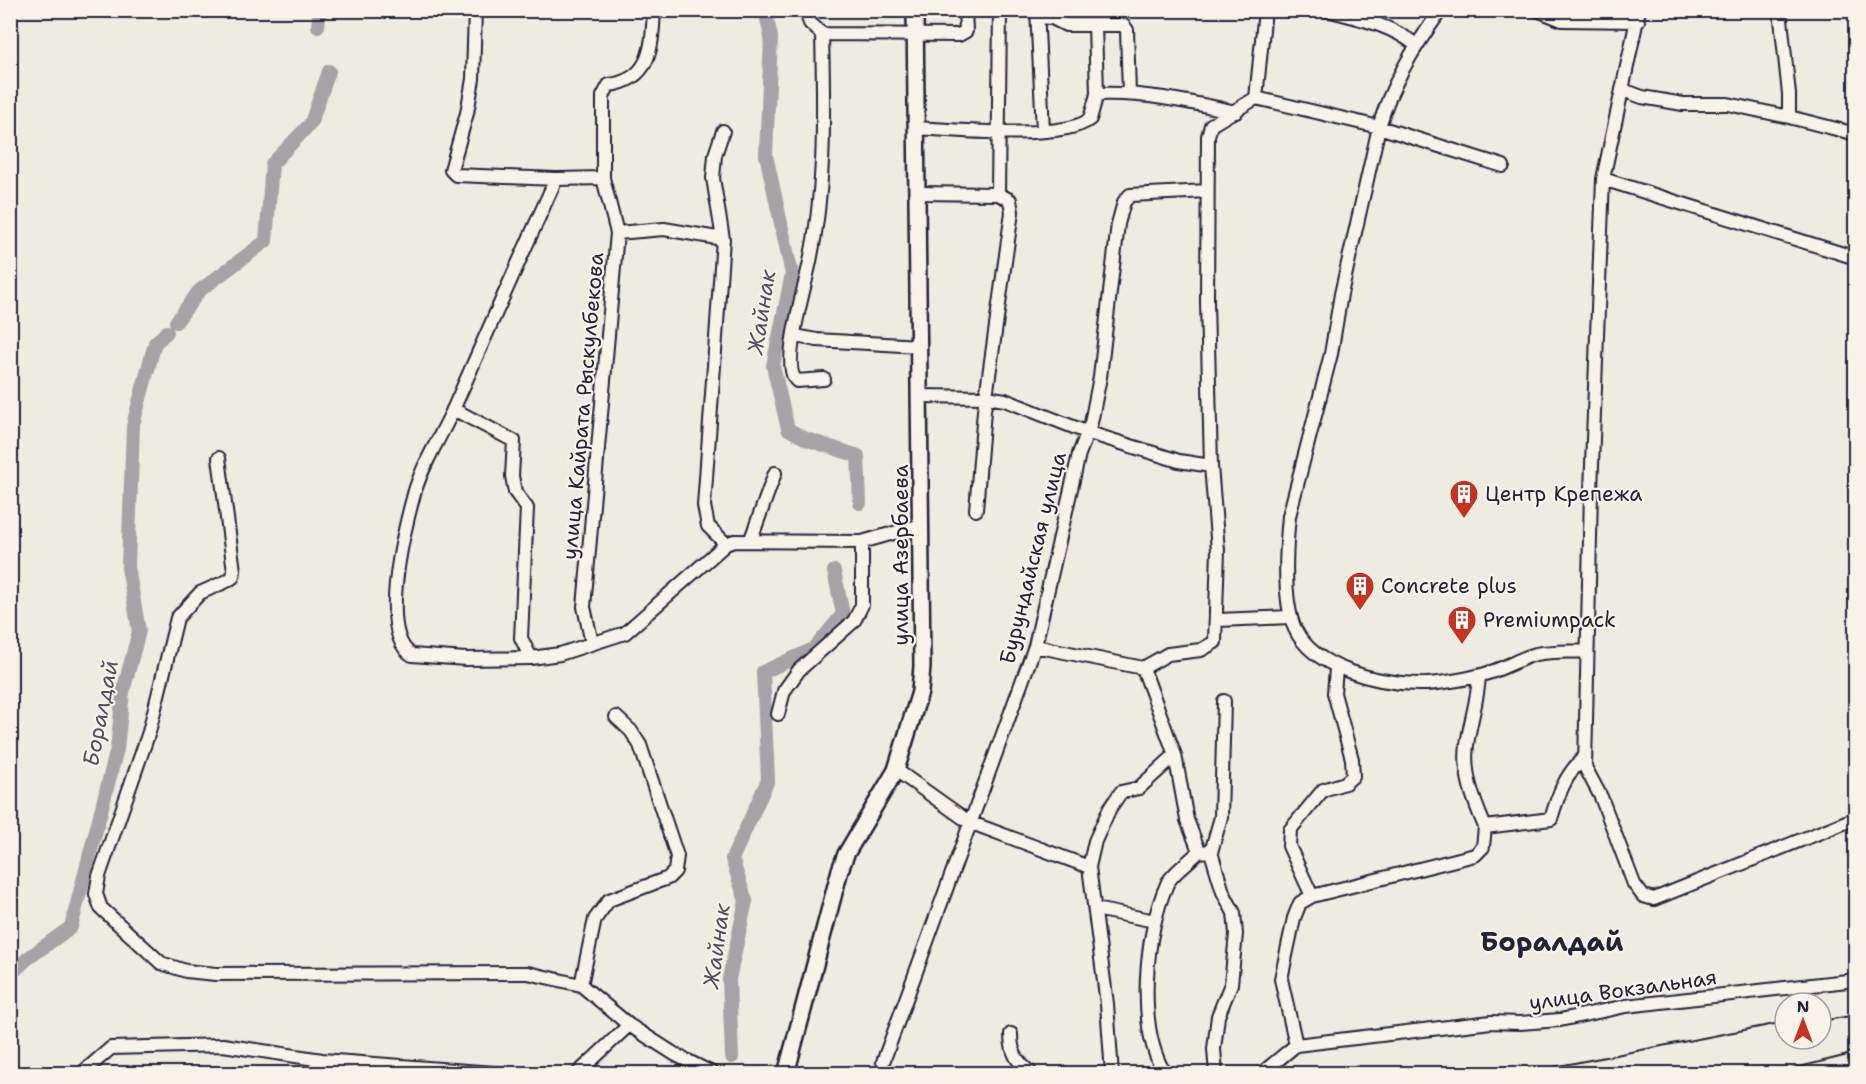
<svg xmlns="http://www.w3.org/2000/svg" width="1866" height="1084" font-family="'Shantell Sans',sans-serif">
<rect width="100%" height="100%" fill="#eeebe1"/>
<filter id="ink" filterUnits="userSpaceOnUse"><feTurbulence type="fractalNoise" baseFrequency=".0167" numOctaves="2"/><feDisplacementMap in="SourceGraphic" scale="12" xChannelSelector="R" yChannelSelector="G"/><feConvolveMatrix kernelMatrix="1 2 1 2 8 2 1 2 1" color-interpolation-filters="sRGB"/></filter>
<g filter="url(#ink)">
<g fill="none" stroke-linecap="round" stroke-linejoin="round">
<!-- river -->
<path stroke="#a6a3a6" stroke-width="14" d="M765,10l6,27 -5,118 26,119 -19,92 15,63 18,10 52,17 2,47
M318,26l2,-16
M176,322l23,-31 67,-50 6,-77 39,-41 18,-52
M134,421l21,-78 12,-11
M10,975l17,-16 44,-32 46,-178 6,-57 16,-61 -11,-64 5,-141
M732,1057l-3,-78 17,-78 -14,-42 36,-79 -5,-108 51,-23 29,-35 -9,-43"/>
<!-- minor casing -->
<g stroke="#22223b" stroke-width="16">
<path id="minor" d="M475,10l-2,69 -6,34 -16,57 5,5 100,4
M805,10l5,13 12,11c2,81 4,165 -16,245 -4,19 -25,90 -9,102l27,-2
M1037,10l6,120
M1327,10c31,8 64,15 89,35
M1441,10c-26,36 -50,74 -62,117l-38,167 -10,60 -42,162c-3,31 -7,84 6,113 19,40 83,54 123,55 14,1 49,-5 63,-9 19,-4 39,-17 55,-21 16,-3 34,-2 50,-3
M1537,10l25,10 76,1
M1639,10l-36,169 -12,312 -6,276 16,30 33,87 9,12 11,3 202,-81
M1780,10l9,84v23l67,17
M1037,17l15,1 14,7h57l4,5 2,63
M1095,25l2,69
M822,34l137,1 7,-4 -1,-21
M1623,90l19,7 41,7h45l61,13
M1256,98l123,29 124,39
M917,128c35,2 147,13 173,-9l7,-25c48,-2 92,8 139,18
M723,131l-8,24 -2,23 10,61 -19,267 4,20 18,18
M603,178l-47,1c-34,75 -67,149 -100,224 -13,31 -33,59 -42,91 -9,33 -37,140 -2,161l54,4 65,-1 29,-4 65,-21 101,-89 8,-3 128,1 60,-17
M1603,179l253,79
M918,193l80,1 12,6 2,12 -28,199 -8,99
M998,194l2,-184
M617,233l47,-4 59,10
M795,336l22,4 102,6
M920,396l67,1 18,3 81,32 93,29 32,5
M453,409l61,32 -2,35 3,16 12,16 -6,130 10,20
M1856,438v66
M219,458l15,113 -1,6 -6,4 -27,12 -23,25 -28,114 -50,144 -3,18 5,14 60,55 25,8 30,3 312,-1 53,12 48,40 47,30 38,19
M751,539l24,-66
M1218,620l72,-3
M592,643l-8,-36 33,-374 -14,-55v-82l6,-11c43,-5 43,-40 45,-75
M1035,646l108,22 25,-14 33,-4 14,-8 3,-92 -7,-84 -4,-164 1,-166 3,-11 45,-27 9,-88
M1143,668l32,87 12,65 12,31
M1479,676c-1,24 -9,46 -12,69 -4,29 7,56 18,82
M778,714l6,-23 15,-21 55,-49 8,-16v-63
M896,770l73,52 120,45
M1211,852l10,-35 3,-116
M1312,896l-23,-50 1,-16 33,-40 22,-7 8,-7 -1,-17 -18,-66 2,-24
M1095,909l60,12
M581,985l14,-66 14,-19 59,-22 7,-7 2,-15 -37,-111 -9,-14 -15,-14
M1011,1034c0,19 6,28 21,40
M1296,1045l-15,-66 13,-61 6,-15 12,-7 163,-41 8,-8 2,-20 66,-8c7,-24 14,-44 33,-62
M883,1062l152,-416 44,-192 12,-31 9,-46 18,-153 6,-22 6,-7 77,-4
M81,1074l30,-26 112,-3 99,15 185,14
M577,1074l52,-49
M1112,1074l-5,-70 -18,-137 6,-26 15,-33 11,-16 18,-4 36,-33
M1165,1074c-29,-47 -20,-141 2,-190 5,-11 24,-23 32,-33l12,1 12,40 11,21 2,21 -5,50 -13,32 -4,33 2,25
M1261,1074l35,-29 195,-23 29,1 40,-3 66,-14 230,-26"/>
</g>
<!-- major casing -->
<g stroke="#22223b" stroke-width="20">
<path id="major" d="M786,1074l54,-204 6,-16 50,-84 24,-78 2,-26 -7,-656"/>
</g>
<!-- minor -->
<use href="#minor" stroke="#f7f3e8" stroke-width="12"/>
<!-- major -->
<use href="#major" stroke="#f7f3e8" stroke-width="15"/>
<!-- rail -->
<path stroke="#22223b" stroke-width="2" d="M1821,1021l35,-6
M1804,1073l52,-4
M1518,1074l267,-52
M1771,1074l85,-21"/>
</g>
</g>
<!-- icons -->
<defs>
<g id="building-pin" transform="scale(1.5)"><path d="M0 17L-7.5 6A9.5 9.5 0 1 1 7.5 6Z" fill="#c8321e" stroke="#f7f3e8"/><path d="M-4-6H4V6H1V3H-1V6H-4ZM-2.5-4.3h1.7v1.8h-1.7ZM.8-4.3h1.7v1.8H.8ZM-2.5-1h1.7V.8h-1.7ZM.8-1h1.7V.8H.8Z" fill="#fff"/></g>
</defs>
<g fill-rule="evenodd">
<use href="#building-pin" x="1464" y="494"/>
<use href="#building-pin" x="1360" y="586"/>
<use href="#building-pin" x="1462" y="620"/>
</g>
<g text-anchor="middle" stroke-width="4.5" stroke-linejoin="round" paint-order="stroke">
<!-- street labels -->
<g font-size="21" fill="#22223b" stroke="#f7f3e8">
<text transform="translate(583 406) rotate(-85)" y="7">улица Кайрата Рыскулбекова</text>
<text transform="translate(901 555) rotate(-90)" y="7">улица Азербаева</text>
<text transform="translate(1033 558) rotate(-76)" y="7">Бурундайская улица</text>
<text transform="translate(1623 990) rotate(-8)" y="7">улица Вокзальная</text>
</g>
<!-- poi labels -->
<g font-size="21" fill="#22223b" stroke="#f7f3e8" text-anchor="start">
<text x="1485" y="501">Центр Крепежа</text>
<text x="1381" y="593">Concrete plus</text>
<text x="1483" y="627">Premiumpack</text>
</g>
<!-- water labels -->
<g font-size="22" font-style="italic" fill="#504f60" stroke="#f7f3e8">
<text transform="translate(761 312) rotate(-81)" y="8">Жайнак</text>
<text transform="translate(100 713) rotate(-79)" y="8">Боралдай</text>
<text transform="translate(716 946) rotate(-82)" y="8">Жайнак</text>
</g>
<!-- district labels -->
<g font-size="27" font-weight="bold" fill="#22223b" stroke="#f7f3e8">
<text x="1552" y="951">Боралдай</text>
</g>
</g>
<!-- margin -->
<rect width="1866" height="1084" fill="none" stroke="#f7f3e8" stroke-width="36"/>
<rect x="18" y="18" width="1830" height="1048" fill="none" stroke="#22223b" stroke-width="2" filter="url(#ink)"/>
<!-- north arrow -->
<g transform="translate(1803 1021)"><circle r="28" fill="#f7f3e8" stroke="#a29fa3" stroke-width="1.5"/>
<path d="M0-4.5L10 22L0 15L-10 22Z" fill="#c8321e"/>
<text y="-9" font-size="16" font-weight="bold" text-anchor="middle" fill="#22223b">N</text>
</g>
</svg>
